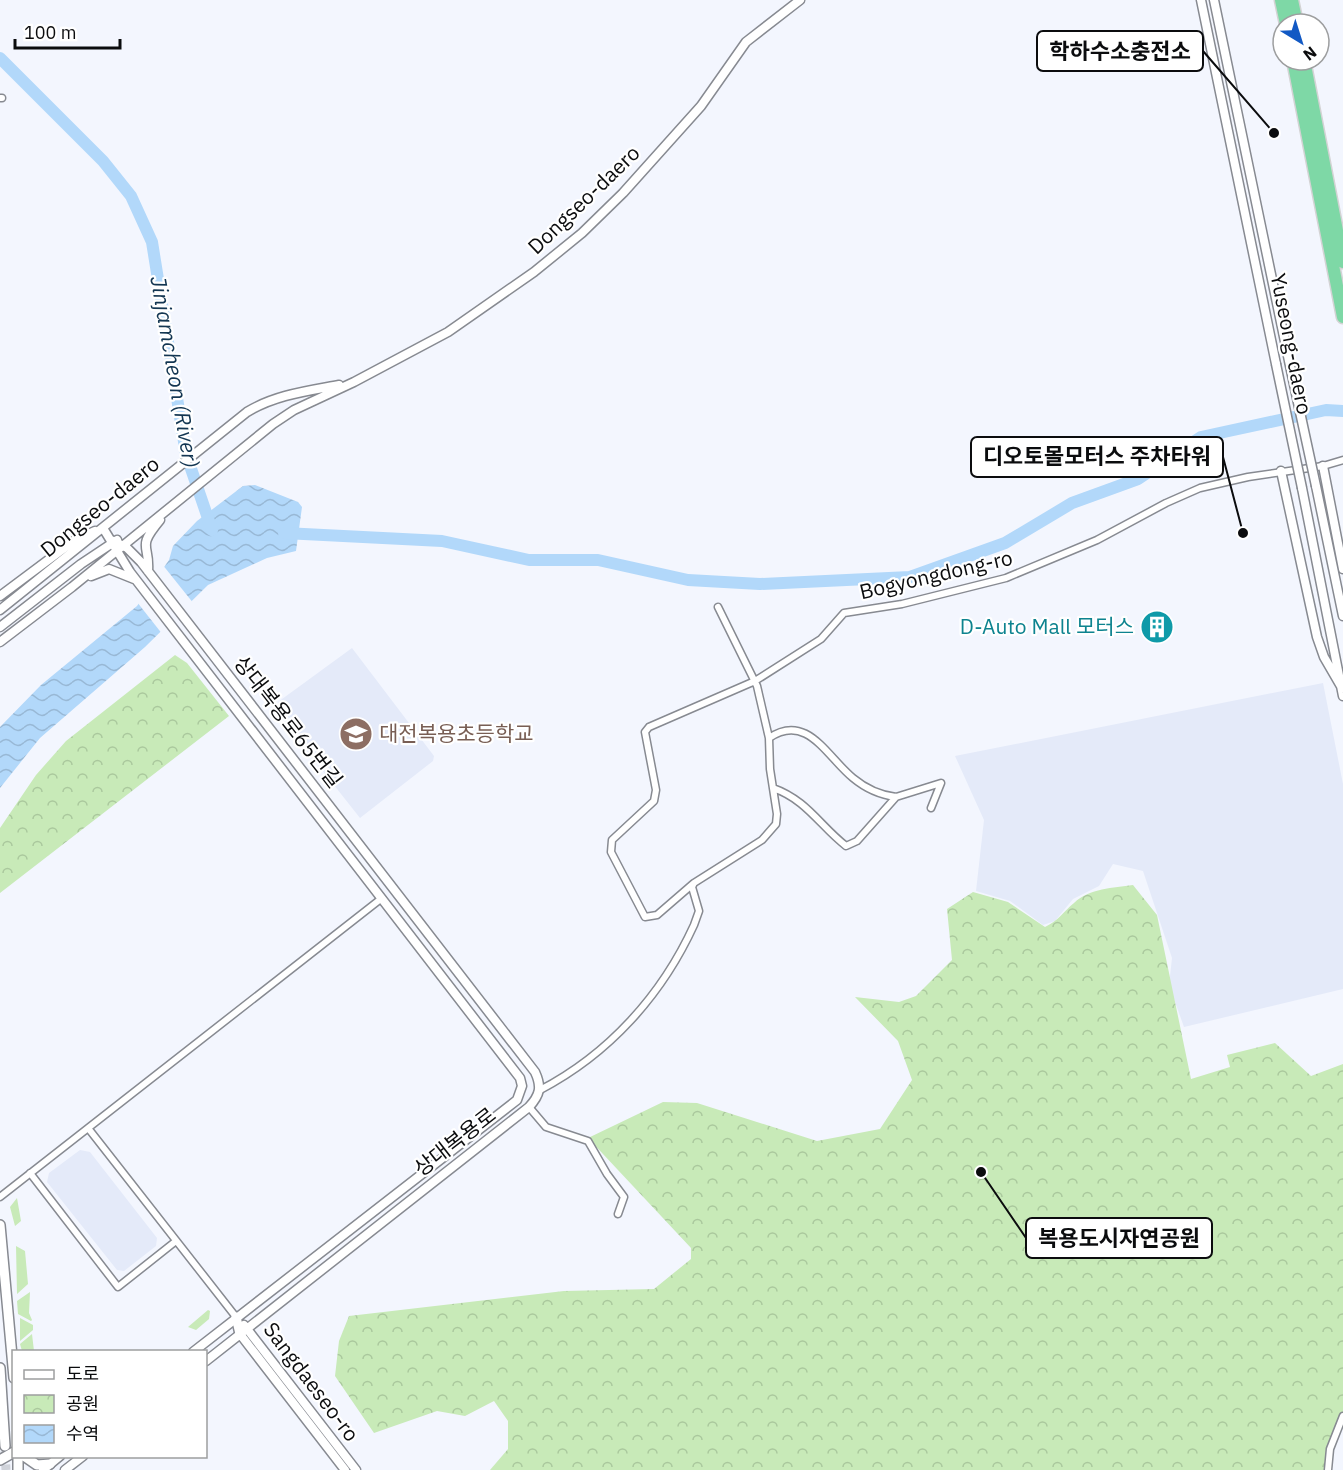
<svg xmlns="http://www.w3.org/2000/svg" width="1343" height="1470" font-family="'IBM Plex Sans','Noto Sans KR',sans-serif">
<defs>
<pattern id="park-crowns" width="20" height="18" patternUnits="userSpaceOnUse" patternTransform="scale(1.5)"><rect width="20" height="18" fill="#c8eab8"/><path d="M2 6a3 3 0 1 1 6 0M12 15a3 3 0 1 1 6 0" fill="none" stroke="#aac89d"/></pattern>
<pattern id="water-waves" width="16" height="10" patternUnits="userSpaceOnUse" patternTransform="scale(1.5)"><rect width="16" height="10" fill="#b2d8fa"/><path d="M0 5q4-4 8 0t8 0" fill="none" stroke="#98b8d5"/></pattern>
</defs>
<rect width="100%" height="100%" fill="#f3f6fe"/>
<!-- built -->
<path fill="#e4eaf9" d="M352,648l82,108 -1,5 -73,57 -83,-105 1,-11z
M1323,683l20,101v205l-159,38 -15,-42 3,-27 -29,-87 -30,-7 -14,22 -26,13 -18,22 -12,4 -33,-24 -34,-10 8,-71 -29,-64z
M80,1150l10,2 67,86 -1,8 -32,25 -7,-1 -70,-88 2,-9z"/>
<!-- grass -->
<path fill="#c8eab8" d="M17,1198l4,23 -6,5 -5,-19z
M16,1246l9,5 3,33 -11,10z
M30,1292l-1,21 3,7 -1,1 -13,-7 -1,-13z
M208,1310l2,1 -1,8 -13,11 -8,-3z
M20,1318l13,7v5l-13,11z
M32,1334l2,17h-12l-2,-7z"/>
<!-- park -->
<path fill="url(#park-crowns)" d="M175,655l12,8 42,53 -229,177v-65l36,-53 30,-34z
M1133,885l24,30 34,164 39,-12 -3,-12 48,-12 36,33 32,-12v361l-10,24 -2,21h-841l18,-21v-28l-14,-20 -29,15 -28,-5 -63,22 -39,-57 4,-35 10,-25 215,-25 90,-2 37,-30v-11l-103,-110 75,-36 34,1 120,38 63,-12 32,-49 -14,-39 -43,-44 44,5 17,-6 36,-36 -5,-51 26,-17 35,10 37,25c13,-6 18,-15 29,-24 16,-15 39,-15 59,-18z"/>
<!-- water -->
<path fill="url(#water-waves)" d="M255,485l43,17 4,5 -6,44 -29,7 -59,27 -63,62 -105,91 -40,50v-61l41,-42 96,-79 32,-46 4,-14 24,-25 46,-35z"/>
<!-- pier -->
<path fill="#f3f6fe" d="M162,564l32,40 -31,31 -26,-33z"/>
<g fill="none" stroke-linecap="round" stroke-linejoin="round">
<!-- river -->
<path stroke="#b2d8fa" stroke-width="12" d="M0,58l103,103 28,35 21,46 34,212 26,76
M284,533l158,8 87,19h69l90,20 72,4 150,-7 95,-34 67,-40 66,-24 63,-42 125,-27 17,1"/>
<!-- secondary-tunnel -->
<path stroke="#d0d3da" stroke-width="9" stroke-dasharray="9 4.5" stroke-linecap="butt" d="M5,1451l1,19"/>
<!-- minor casing -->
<g stroke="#878a91" stroke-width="9">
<path id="minor" d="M0,98h2
M769,738c38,-26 58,19 84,40 12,10 27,17 43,19l45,-14 -10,25
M773,788c34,12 47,38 73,58l11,-5 39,-44
M694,883l-37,32 -12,2 -34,-65 1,-12 42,-39 2,-11 -11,-58 4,-5 106,-46 66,-42 23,-26 58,-9 104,-26 91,-38 69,-37 34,-15 48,-11 75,-11 20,-6
M540,1090c69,-36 122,-95 154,-165l5,-14 -7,-24 2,-4 68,-43 14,-16 1,-10 -7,-45 -1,-31 -12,-52 -39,-79
M529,1107l17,20 42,14 19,33 17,23 -6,17
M88,1128l148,189
M30,1173l88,114 58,-46
M0,1197l382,-299
M1328,1470l2,-21 13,-33"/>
</g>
<!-- tertiary casing -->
<g stroke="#878a91" stroke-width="11">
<path id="tertiary" d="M1201,0l75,364
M1214,0l75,361
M1323,466l20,103
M1281,471l36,166 7,20 18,31
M1316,486l27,130
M1302,488l41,208
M103,528l27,44 390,506 2,8 -5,14 -324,252
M114,541l13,7 14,14 394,510c7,15 5,23 -6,35l-323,254
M148,571c2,-28 -12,-22 12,-51
M91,576l18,-7 25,10
M0,596l75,-56 20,-9
M0,610l247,-198c28,-17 60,-21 92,-27
M0,627l81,-63 36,-24
M0,642l72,-55 201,-163 21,-14 60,-28 94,-50 86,-60 48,-39 41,-40 78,-87 45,-64 54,-42
M244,1325l112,145
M240,1334l105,136
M43,1470l17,-14
M65,1470l18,-14"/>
</g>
<!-- secondary casing -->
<g stroke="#878a91" stroke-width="12">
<path id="secondary" d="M0,1225l14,153
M236,1317l4,17
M0,1368l5,78
M18,1456v14
M24,1456l13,9 13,-1
M0,1460l14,-8"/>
</g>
<!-- motorway casing -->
<g stroke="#d3d3d4" stroke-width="15">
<path id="motorway" d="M1281,0l5,24
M1292,0l5,24
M1293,60l50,257
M1304,60l39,202"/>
</g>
<!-- minor -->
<use href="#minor" stroke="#fff" stroke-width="6"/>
<!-- tertiary -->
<use href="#tertiary" stroke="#fff" stroke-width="8"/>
<!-- secondary -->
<use href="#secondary" stroke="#fff" stroke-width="9"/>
<!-- motorway -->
<use href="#motorway" stroke="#7ed8a6" stroke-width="12"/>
<!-- tertiary-bridge casing -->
<g stroke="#878a91" stroke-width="11" stroke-linecap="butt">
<path id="tertiary-bridge" d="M1289,361l27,125
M1276,364l26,124"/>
</g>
<!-- tertiary-bridge -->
<use href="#tertiary-bridge" stroke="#fff" stroke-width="8"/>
</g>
<!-- icons -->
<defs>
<g id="building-disc" transform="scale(1.725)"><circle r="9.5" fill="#0f9aa8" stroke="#fff"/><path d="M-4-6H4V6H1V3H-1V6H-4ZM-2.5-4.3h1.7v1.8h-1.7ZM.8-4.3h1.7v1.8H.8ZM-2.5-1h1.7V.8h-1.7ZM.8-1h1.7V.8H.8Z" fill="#fff"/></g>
<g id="school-disc" transform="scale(1.725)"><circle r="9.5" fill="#8d6e63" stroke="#fff"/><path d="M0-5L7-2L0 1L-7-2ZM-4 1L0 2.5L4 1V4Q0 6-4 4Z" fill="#fff"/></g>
</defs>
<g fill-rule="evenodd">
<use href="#building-disc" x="1157" y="627"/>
<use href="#school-disc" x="356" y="734"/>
</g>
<g text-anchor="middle" stroke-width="4.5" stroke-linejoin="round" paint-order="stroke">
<!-- street labels -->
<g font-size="21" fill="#0b0c0e" stroke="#fff">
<text transform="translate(584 200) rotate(-44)" y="7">Dongseo-daero</text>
<text transform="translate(1291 344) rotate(79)" y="7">Yuseong-daero</text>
<text transform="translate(100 507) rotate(-39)" y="7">Dongseo-daero</text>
<text transform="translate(936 575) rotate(-13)" y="7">Bogyongdong-ro</text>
<text transform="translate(288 722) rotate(52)" y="7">상대복용로65번길</text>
<text transform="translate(455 1142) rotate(-38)" y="7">상대복용로</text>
<text transform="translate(311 1382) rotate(53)" y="7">Sangdaeseo-ro</text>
</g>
<!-- culture labels -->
<g font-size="21" fill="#0d838f" stroke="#fff" text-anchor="end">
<text x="1134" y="634">D-Auto Mall 모터스</text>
</g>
<!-- education labels -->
<g font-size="21" fill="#785e54" stroke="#fff" text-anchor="start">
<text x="379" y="741">대전복용초등학교</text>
</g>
<!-- water labels -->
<g font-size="22" font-style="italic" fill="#133652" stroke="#fff">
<text transform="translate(175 372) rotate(80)" y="8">Jinjamcheon (River)</text>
</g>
</g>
<!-- callouts -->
<path fill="none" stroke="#0b0c0e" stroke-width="2" d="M1274 133L1203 51M1243 533L1223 457M981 1172L1026 1238"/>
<g fill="#0b0c0e" stroke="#fff" stroke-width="2">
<circle cx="1274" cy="133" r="6"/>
<circle cx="1243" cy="533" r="6"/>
<circle cx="981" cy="1172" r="6"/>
</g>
<g fill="#fff" stroke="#0b0c0e" stroke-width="2">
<rect x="1037" y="31" width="166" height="40" rx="6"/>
<rect x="971" y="437" width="252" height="40" rx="6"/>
<rect x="1026" y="1218" width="186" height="40" rx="6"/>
</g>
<g font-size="22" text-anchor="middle" font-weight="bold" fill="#0b0c0e">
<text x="1120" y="59">학하수소충전소</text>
<text x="1097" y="464">디오토몰모터스 주차타워</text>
<text x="1119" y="1246">복용도시자연공원</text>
</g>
<!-- legend -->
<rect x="12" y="1350" width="195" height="108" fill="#ffffff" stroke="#9d9e9f" stroke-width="1.5"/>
<rect x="24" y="1370" width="30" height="9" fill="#ffffff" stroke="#9d9e9f" stroke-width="1.5"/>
<text x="66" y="1380" font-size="18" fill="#0b0c0e">도로</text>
<rect x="24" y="1395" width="30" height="18" fill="url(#park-crowns)" stroke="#9d9e9f" stroke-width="1.5"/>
<text x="66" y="1410" font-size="18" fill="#0b0c0e">공원</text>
<rect x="24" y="1425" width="30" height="18" fill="url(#water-waves)" stroke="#9d9e9f" stroke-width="1.5"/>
<text x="66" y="1440" font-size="18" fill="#0b0c0e">수역</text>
<!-- north arrow -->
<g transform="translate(1301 42) rotate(142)"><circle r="28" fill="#ffffff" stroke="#9d9e9f" stroke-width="1.5"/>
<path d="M0-4.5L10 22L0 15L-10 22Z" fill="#1259c4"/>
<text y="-9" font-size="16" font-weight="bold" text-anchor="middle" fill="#0b0c0e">N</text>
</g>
<!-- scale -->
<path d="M15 39v9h105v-9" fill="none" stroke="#0b0c0e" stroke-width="3"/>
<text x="24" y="39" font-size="18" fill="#0b0c0e" stroke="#ffffff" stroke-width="4.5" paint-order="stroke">100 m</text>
</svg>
